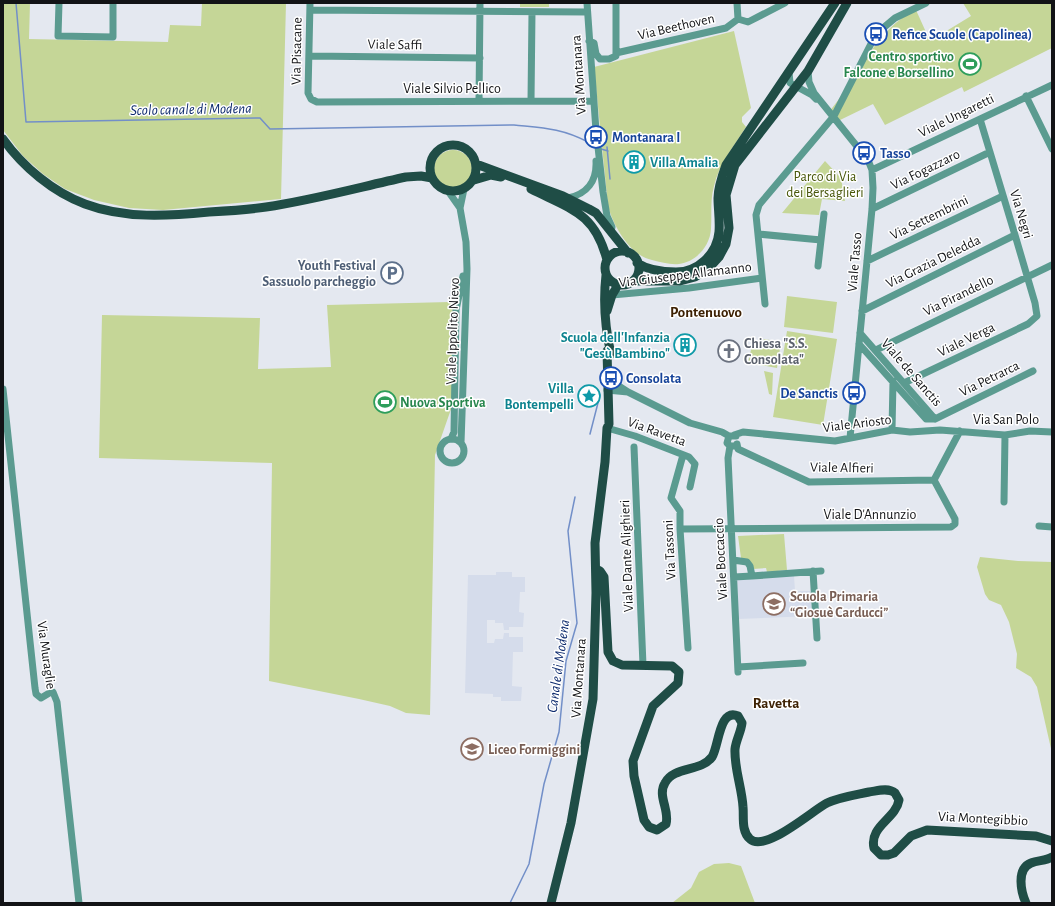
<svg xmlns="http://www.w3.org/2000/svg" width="1055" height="906" font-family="'Alegreya Sans',sans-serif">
<rect width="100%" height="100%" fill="#e4e8f0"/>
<!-- built -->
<path fill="#d5dceb" d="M496,572h16v5h13v15h-5l-1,20 5,1 -1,14h-14v3h-5l-1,-7h-8v-3h-8v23h7l1,-4h8l1,-6h5v4h14v15h-10l-1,34 10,1 -1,14h-20v-4h-8v-3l-28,-1 3,-118h28z
M794,576l1,15h15l2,25 -74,3 -1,-41z"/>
<!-- green -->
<path fill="#c5d697" d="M3,3h27l-1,36 139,3 2,-17 31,1 1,-23h84l-5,196 -118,11 -34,-2 -35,-8 -29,-11 -22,-15 -20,-18 -20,-26z
M520,3h29v4h-29z
M963,3h89v45l-88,44 -2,-5 -77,38 -12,-21 -35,17 -9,-9c27,-32 47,-84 87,-102l14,31 41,-25z
M734,31l17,77 -9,9v5l4,5c-12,19 -27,37 -32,59 -4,14 -2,28 -3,43 -1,17 -15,33 -32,35 -9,1 -18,-2 -27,-4 -22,-4 -39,-35 -44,-54l-14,-139z
M434 169a19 19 0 1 1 38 0a19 19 0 1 1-38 0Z
M825,161l16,17 4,23 -23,-2 -3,16 -37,-2z
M787,296l50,6 -4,31 -49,-6z
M450,302l8,11 -1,79 -22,63 -5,260 -24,-2 -16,-7 -31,-7 -90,-18 3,-218 -173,-5 3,-143 158,3 -2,51 73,-2 -4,-62z
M787,331l50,8 -14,86 -50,-8z
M764,339l17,3 -4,26 -17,-3 1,-7 -2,7 -11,-2 5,-22 10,3z
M764,371l9,2 -1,22 -3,-1z
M784,534l3,36 -20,2 -1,-4 -13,1 -12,-11 -3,-22z
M980,557l38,4 34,1v191l-15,-66 -6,-10 -15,-9 1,-14 -8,-32 -8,-17 -12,-5 -4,-6 -8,-27z
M729,863l12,3 14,37h-83l19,-15 8,-16 15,-8z"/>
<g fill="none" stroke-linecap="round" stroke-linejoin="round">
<!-- stream -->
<path stroke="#728fc8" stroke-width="1.5" d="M16,3l10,119 234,-4 10,11 244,-4c29,3 47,3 74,17
M607,147l3,32
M601,149l7,2
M590,434l10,-39
M510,903l19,-39 15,-80 15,-52 7,-71 11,-38 -9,-92 7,-34"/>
<!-- minor -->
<path stroke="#5b9b90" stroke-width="7" d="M59,3l-1,33 55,1v-34
M310,3l-2,90 3,6 6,3 276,-1
M587,3l10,142 1,2 5,45 4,24 5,11 -1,5
M737,3l1,16
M310,10l277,2
M738,19l10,3 37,-19
M589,41l5,2 2,11 4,5h9l7,-3v-53
M616,53l110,-25 12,-9
M310,56l170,2
M808,71l1,11 5,11 54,67 4,10 1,18 -1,21 -22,229
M789,72l1,11 22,12 4,4
M1026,96l26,53
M479,101l1,-98
M531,101l1,-89
M872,170l180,-85
M448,191l12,17
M568,198c19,-4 29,-17 28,-37
M872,209l118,-57
M758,234l63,6
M867,261l136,-65
M818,266l6,-52
M612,295l77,-7 73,-10
M765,304l-9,-89 3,-10 75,-89 42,-82 19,-16 31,-15
M862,311l153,-76
M860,333l75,86
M859,344l67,75h9l98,-48
M876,350l176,-85
M611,381l17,11
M904,383l124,-59 9,-8 -2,-13 -20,-68 -35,-116
M3,389l32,299 1,6 5,4 10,-6h2l4,10 22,201
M607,390l21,2 62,31 32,9 7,4h7
M607,428l28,8 54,21 6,7 -5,23
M892,430l1,-49
M734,435l9,-3 92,9 57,-11 18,2 30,-2 65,5 25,-4 22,1
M729,436l-2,7 3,3h4
M451,439l3,-7 2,-122 7,-34
M440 451a12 12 0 1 1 24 0a12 12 0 1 1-24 0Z
M461,443l6,-174 -1,-27 -6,-34 4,-19
M737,444l1,5 71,33 125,-2
M730,446l-2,12 10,214
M634,447l9,218
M683,455l-12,43 9,13v18l8,119
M1004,502l1,-67
M1039,526l13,1
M680,529l271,-2 4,-3v-5l-21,-39 26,-49
M733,560l14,2 3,4 2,10 -18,1
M813,571l4,67
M752,576l69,-5
M738,667l65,-4"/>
<!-- major -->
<path stroke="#1f4d46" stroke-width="9" d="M3,139c20,28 50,53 82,65 40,15 83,12 124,8 19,-1 38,-2 57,-5 47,-7 94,-20 140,-30l15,-1 11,2
M430 168a23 23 0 1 1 46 0a23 23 0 1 1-46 0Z
M476,164l87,32 26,13 7,4 32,40
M474,180l17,-5 10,2
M531,189c40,20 64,24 76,71
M605 268a17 17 0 1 1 34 0a17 17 0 1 1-34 0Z
M637,263c11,7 26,9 39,9 22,0 41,-18 43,-40 1,-12 -1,-23 -1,-34 0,-11 4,-22 8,-33l109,-162
M606,275c-3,27 -1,53 5,79
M633,281h47l15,-4 13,-8 11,-12 7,-13 3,-16 -3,-33 9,-30 73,-94 39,-68
M607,311l5,-16 6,-10
M596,569l4,2 4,6 4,75 5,9 9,4 50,1 7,6 -1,11 -25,23 -20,55 1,15 10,44 5,7 8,3 9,-6c4,-14 -9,-28 -1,-41 9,-17 36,-11 47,-26 7,-11 7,-49 26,-41l4,7c-1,9 -6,17 -7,26 -1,19 7,39 8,58 1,10 -2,24 7,32 15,14 63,-29 77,-36 13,-6 28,-8 42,-11 8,-1 19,-5 26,1l4,7c-3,19 -30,26 -25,48l7,7h7l6,-2 17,-17 16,-6 109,6 16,5
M551,903l20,-80 22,-124 3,-106 -1,-50 10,-81 2,-34 2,-4 -2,-73 1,-1
M1026,903c-5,-11 -10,-34 5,-40 7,-3 15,-2 21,-6"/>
</g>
<!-- icons -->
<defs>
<g id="bus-ring" transform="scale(1.15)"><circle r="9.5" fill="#fff" stroke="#1a4fb4" stroke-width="1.5"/><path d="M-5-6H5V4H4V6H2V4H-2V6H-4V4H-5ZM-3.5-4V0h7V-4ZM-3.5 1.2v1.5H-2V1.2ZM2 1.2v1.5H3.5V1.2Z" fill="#1a4fb4"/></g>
<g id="stadium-ring" transform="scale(1.15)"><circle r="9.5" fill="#fff" stroke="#2e9e5b" stroke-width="1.5"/><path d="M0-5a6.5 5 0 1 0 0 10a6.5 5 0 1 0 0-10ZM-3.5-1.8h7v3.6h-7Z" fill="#2e9e5b"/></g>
<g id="building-ring" transform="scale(1.15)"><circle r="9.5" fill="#fff" stroke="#0f9aa8" stroke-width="1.5"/><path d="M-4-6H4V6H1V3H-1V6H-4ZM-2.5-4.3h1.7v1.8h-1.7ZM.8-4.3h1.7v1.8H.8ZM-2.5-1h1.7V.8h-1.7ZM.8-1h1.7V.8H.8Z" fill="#0f9aa8"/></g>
<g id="parking-ring" transform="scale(1.15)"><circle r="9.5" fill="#fff" stroke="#5c6f8a" stroke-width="1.5"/><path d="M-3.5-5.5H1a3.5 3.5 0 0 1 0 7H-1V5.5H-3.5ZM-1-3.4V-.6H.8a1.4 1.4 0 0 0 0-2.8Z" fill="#5c6f8a"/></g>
<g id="church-ring" transform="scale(1.15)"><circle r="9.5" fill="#fff" stroke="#6b7280" stroke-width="1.5"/><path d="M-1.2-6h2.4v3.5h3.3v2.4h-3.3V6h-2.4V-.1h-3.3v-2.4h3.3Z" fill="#6b7280"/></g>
<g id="sight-ring" transform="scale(1.15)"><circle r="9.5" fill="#fff" stroke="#0f9aa8" stroke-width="1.5"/><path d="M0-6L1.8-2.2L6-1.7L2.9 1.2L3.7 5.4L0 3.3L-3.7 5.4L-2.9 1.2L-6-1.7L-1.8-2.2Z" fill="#0f9aa8"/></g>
<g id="school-ring" transform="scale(1.15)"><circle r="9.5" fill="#fff" stroke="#8d6e63" stroke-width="1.5"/><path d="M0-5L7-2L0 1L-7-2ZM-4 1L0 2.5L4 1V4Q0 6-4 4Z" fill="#8d6e63"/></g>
</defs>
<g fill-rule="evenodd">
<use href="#bus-ring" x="876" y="34"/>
<use href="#stadium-ring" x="970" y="64"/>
<use href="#bus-ring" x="596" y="137"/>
<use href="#bus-ring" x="864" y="153"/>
<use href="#building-ring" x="634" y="162"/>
<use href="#parking-ring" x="392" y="273"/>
<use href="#building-ring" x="685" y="345"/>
<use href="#church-ring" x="729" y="351"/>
<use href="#bus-ring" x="611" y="378"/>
<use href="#bus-ring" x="854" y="393"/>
<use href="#sight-ring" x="589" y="396"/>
<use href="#stadium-ring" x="385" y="402"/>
<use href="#school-ring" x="774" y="604"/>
<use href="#school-ring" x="472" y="749"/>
</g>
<g text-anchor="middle" stroke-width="3" stroke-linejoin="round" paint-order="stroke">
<!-- street labels -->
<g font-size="14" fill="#121316" stroke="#fff">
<text transform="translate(676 26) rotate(-13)" y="5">Via Beethoven</text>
<text transform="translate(395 44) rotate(1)" y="5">Viale Saffi</text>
<text transform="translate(296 51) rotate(-89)" y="5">Via Pisacane</text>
<text transform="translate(578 75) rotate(-94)" y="5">Via Montanara</text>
<text x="452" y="93">Viale Silvio Pellico</text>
<text transform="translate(956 115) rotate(-26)" y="5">Viale Ungaretti</text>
<text transform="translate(925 169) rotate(-26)" y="5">Via Fogazzaro</text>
<text transform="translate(1022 214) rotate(73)" y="5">Via Negri</text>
<text transform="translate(929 217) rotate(-26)" y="5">Via Settembrini</text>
<text transform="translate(933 261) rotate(-26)" y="5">Via Grazia Deledda</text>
<text transform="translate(854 262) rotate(-85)" y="5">Viale Tasso</text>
<text transform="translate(685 274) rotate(-7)" y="5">Via Giuseppe Allamanno</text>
<text transform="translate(958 295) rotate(-26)" y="5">Via Pirandello</text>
<text transform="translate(452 331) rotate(-88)" y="5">Viale Ippolito Nievo</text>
<text transform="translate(966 339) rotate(-26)" y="5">Viale Verga</text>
<text transform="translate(912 372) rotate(49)" y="5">Viale de Sanctis</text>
<text transform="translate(989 378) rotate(-26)" y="5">Via Petrarca</text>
<text x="1006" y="424">Via San Polo</text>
<text transform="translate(857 423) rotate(-7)" y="5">Viale Ariosto</text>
<text transform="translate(657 431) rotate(20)" y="5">Via Ravetta</text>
<text transform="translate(842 467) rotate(1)" y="5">Viale Alfieri</text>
<text x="870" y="519">Viale D'Annunzio</text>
<text transform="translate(669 550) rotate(-93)" y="5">Via Tassoni</text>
<text transform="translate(626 556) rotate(-92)" y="5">Viale Dante Alighieri</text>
<text transform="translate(720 559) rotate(-93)" y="5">Viale Boccaccio</text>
<text transform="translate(47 655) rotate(82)" y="5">Via Muraglie</text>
<text transform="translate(578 678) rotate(-86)" y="5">Via Montanara</text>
<text transform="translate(983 818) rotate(3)" y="5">Via Montegibbio</text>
</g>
<!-- transit labels -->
<g font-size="14" font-weight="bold" fill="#164399" stroke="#fff" text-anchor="start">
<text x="892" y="39">Refice Scuole (Capolinea)</text>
<text x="612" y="142">Montanara I</text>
<text x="880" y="158">Tasso</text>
<text x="626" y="383">Consolata</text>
<text x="838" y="398" text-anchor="end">De Sanctis</text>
</g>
<!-- leisure labels -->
<g font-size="14" font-weight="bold" fill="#27864d" stroke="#fff" text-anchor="end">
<text x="954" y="61">Centro sportivo<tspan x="954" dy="16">Falcone e Borsellino</tspan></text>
<text x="400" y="407" text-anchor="start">Nuova Sportiva</text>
</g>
<!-- culture labels -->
<g font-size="14" font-weight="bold" fill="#0d838f" stroke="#fff" text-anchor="end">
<text x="650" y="167" text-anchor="start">Villa Amalia</text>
<text x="670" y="342">Scuola dell'Infanzia<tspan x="670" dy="16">"Gesù Bambino"</tspan></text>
<text x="574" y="393">Villa<tspan x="574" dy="16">Bontempelli</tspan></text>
</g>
<!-- park labels -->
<g font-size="14" fill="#48570a" stroke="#fff">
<text x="825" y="181">Parco di Via<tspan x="825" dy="16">dei Bersaglieri</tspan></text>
</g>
<!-- service labels -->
<g font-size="14" font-weight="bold" fill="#4e5e75" stroke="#fff" text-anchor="end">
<text x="376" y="270">Youth Festival<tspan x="376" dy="16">Sassuolo parcheggio</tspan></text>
</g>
<!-- worship labels -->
<g font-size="14" font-weight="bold" fill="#5b616d" stroke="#fff" text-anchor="start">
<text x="744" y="348">Chiesa "S.S.<tspan x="744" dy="16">Consolata"</tspan></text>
</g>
<!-- education labels -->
<g font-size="14" font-weight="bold" fill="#785e54" stroke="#fff" text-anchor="start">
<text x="790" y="601">Scuola Primaria<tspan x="790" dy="16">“Giosuè Carducci”</tspan></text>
<text x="488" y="754">Liceo Formiggini</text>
</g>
<!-- water labels -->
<g font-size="15" font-style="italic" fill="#0e2b6e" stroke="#fff">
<text transform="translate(191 109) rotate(-1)" y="5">Scolo canale di Modena</text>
<text transform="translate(558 666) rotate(-82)" y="5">Canale di Modena</text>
</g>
<!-- neighbourhood labels -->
<g font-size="15" font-weight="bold" fill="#3e2204" stroke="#fff">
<text x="706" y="317">Pontenuovo</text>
<text x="776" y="708">Ravetta</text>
</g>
</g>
<!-- border -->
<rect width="1055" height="906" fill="none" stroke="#121316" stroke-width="8"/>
</svg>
